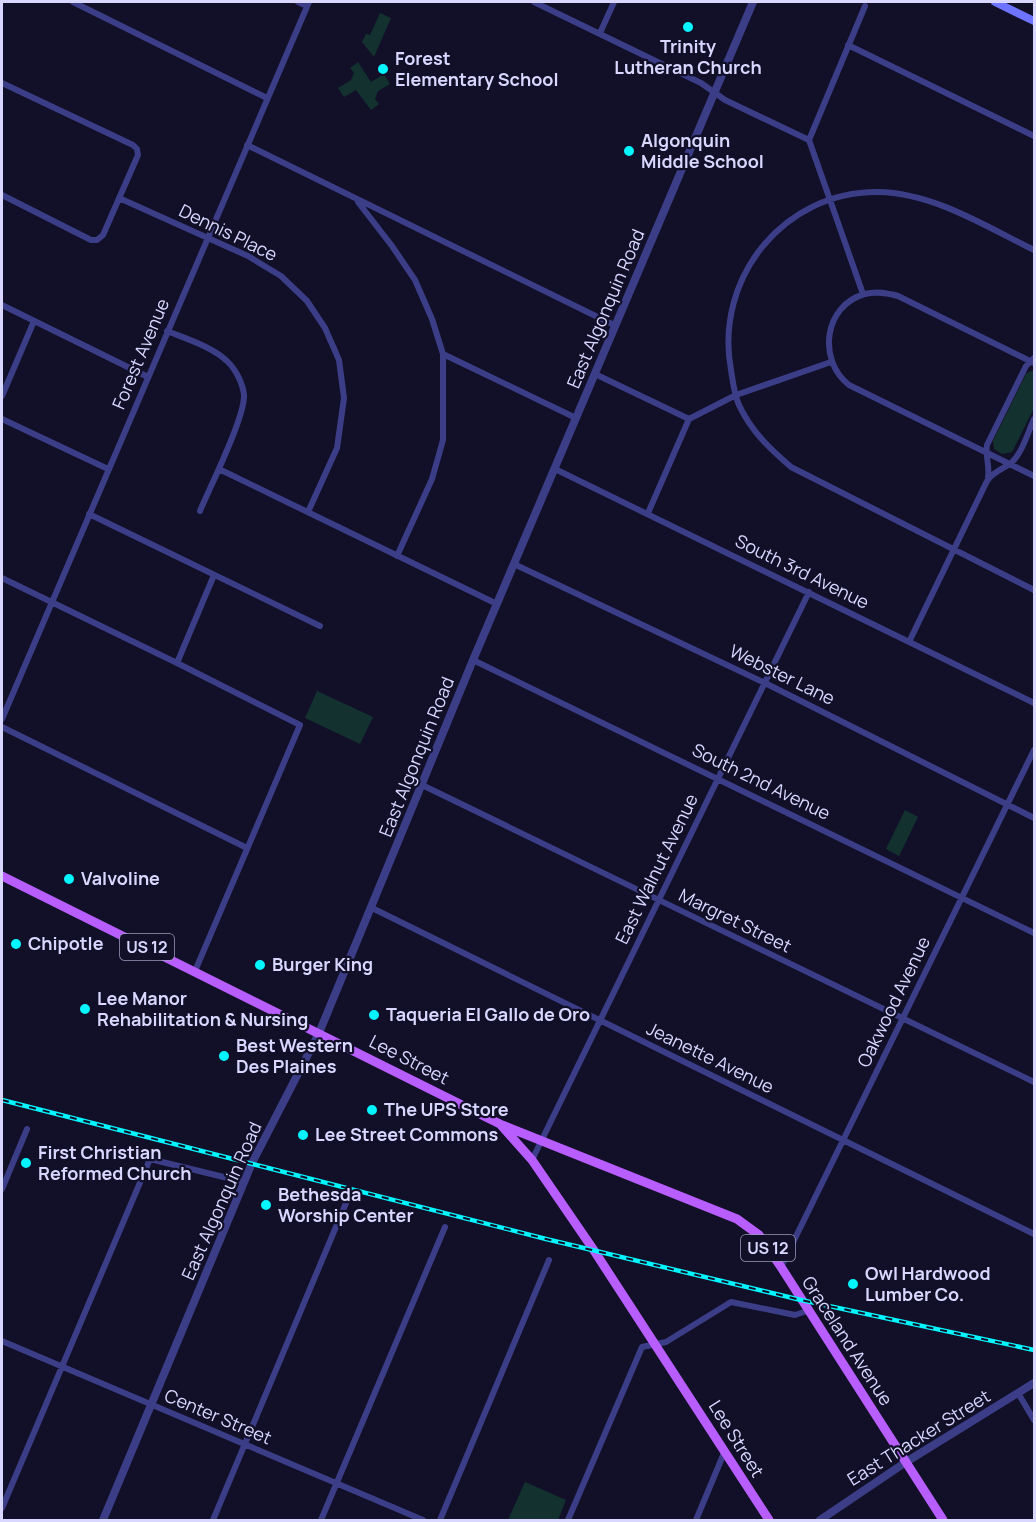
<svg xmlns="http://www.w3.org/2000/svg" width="1036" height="1522" font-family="Manrope,sans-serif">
<rect width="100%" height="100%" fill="#121028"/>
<!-- green -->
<path fill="#13322f" d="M380,13l11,5 -17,39 -12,-15 4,-8 4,1z
M358,62l13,20 13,-8 6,10 -12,7 -3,8 4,5 -8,6 -15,-20 -12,7 -6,-9 13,-8 3,-7 -4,-5z
M1031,371h3v37l-22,44 -10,2 -8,-5 -1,-8 33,-67z
M317,691l56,26 -13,27 -55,-26z
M905,810l13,7 -19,39 -13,-7z
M525,1482l41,18 -8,20h-50z"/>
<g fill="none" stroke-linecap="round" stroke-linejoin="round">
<!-- minor -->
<path stroke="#3b3d87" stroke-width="6" d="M73,2l194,96
M298,2l9,4
M534,2l167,81 24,17 84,40 54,154
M600,33l14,-31
M848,45l186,91
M2,83l131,62 4,4 1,6 -35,80 -6,5h-6l-89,-45
M809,140l56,-134
M247,145l369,181
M119,198l129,58 33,20 26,25 18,27 14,32 5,38 -7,50 -29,64
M358,202l34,44 23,34 17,39 11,35v86l-11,39 -35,77
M1034,250c-49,-24 -100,-57 -156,-58 -94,-1 -164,86 -147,178 2,12 3,24 8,35 12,26 31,44 52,62l243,123
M2,305l146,72
M167,331c20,8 46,16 61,31 8,8 15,22 16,33 1,22 -34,92 -44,116
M443,354l133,64
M1034,363l-136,-67c-11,-3 -21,-5 -33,-2 -41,11 -48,66 -16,91l185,91
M595,374l94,45
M2,396l32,-75
M2,419l106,50
M689,419l47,-24 95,-33
M219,469l278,135
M555,469l479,234
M988,477c2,-11 -3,-21 -1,-32l39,-79 8,-8
M648,513l41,-94
M89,514l231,112
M514,564l251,119 269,135
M2,578l175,85 123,62 -105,246
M909,642l78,-161c7,-10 15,-11 24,-18 11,-9 17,-31 23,-44
M473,660l561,273
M177,663l37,-88
M2,719l307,-717
M2,727l245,121
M422,785l612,297
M372,908l662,326
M532,1160l277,-568
M2,1189l25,-60
M781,1267l253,-517
M2,1341l421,179
M1018,1393l16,27
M2,1508l148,-349 94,23
M213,1520l133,-317
M321,1520l124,-293
M440,1520l109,-260
M568,1520l74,-173 24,-5 65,-40 64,13 12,-4
M696,1520l28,-67"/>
<!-- tertiary -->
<path stroke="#3b3d87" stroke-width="8" d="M103,1520l149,-357 67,-130 154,-373 280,-658
M820,1520l86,-58 128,-79"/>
<!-- secondary -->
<path stroke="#6e74ff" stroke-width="8" d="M995,2l39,19"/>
<!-- primary -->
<path stroke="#b85eff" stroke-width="9" d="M2,876l498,248 32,36 61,89 176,271
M502,1125l235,94 22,16 22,32 162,253"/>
<!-- rail casing -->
<g stroke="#03f6ff" stroke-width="4.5">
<path id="rail" d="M2,1100l544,139 255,61 233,50"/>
</g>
<!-- rail -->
<use href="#rail" stroke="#121028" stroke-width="2" stroke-dasharray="7" stroke-linecap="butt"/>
</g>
<!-- markers -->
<g fill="#03f6ff" stroke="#121028" stroke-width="2">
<circle cx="688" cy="27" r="6"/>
<circle cx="383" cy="69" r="6"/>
<circle cx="629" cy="151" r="6"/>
<circle cx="69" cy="879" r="6"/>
<circle cx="16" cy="944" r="6"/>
<circle cx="260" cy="965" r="6"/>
<circle cx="85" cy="1009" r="6"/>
<circle cx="374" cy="1015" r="6"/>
<circle cx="224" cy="1056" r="6"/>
<circle cx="372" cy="1110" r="6"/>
<circle cx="303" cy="1135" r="6"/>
<circle cx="26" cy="1163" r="6"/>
<circle cx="266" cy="1205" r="6"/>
<circle cx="853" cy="1284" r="6"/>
</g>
<g text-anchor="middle" stroke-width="4.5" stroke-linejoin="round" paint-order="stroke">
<!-- shield labels -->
<g fill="#121028" stroke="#9d9bbe" stroke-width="1.5">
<rect x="120" y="934" width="54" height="26" rx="4.5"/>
<rect x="741" y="1235" width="54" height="26" rx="4.5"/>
</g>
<g font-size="16" font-weight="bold" fill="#d9d7ff">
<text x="147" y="953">US 12</text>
<text x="768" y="1254">US 12</text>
</g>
<!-- poi labels -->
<g font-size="18" font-weight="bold" fill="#d9d7ff" stroke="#121028" text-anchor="start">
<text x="688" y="53" text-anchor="middle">Trinity<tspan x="688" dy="21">Lutheran Church</tspan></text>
<text x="395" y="65">Forest<tspan x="395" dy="21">Elementary School</tspan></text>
<text x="641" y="147">Algonquin<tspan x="641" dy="21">Middle School</tspan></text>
<text x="81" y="885">Valvoline</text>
<text x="28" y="950">Chipotle</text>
<text x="272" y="971">Burger King</text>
<text x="97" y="1005">Lee Manor<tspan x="97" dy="21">Rehabilitation &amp; Nursing</tspan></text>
<text x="386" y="1021">Taqueria El Gallo de Oro</text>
<text x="236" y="1052">Best Western<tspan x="236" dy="21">Des Plaines</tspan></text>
<text x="384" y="1116">The UPS Store</text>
<text x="315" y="1141">Lee Street Commons</text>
<text x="38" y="1159">First Christian<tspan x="38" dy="21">Reformed Church</tspan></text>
<text x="278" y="1201">Bethesda<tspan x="278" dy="21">Worship Center</tspan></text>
<text x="865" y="1280">Owl Hardwood<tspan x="865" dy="21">Lumber Co.</tspan></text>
</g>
<!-- street labels -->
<g font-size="18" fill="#d9d7ff" stroke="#121028">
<text transform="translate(228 233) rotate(26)" y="6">Dennis Place</text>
<text transform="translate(606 309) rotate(-67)" y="6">East Algonquin Road</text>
<text transform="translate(141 354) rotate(-67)" y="6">Forest Avenue</text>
<text transform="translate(802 572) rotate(26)" y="6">South 3rd Avenue</text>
<text transform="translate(782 675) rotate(26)" y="6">Webster Lane</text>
<text transform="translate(417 757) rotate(-68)" y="6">East Algonquin Road</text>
<text transform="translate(761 782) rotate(26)" y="6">South 2nd Avenue</text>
<text transform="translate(657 869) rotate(-64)" y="6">East Walnut Avenue</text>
<text transform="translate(735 921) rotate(26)" y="6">Margret Street</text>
<text transform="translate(894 1002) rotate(-64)" y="6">Oakwood Avenue</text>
<text transform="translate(710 1058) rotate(26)" y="6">Jeanette Avenue</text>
<text transform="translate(409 1060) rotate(27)" y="6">Lee Street</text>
<text transform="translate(222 1201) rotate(-66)" y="6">East Algonquin Road</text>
<text transform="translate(847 1341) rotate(57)" y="6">Graceland Avenue</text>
<text transform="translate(218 1417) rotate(23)" y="6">Center Street</text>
<text transform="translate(919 1438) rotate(-32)" y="6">East Thacker Street</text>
<text transform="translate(736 1439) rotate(58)" y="6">Lee Street</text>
</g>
</g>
<!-- border -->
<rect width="1036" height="1522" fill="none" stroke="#d9d7ff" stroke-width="6"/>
</svg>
